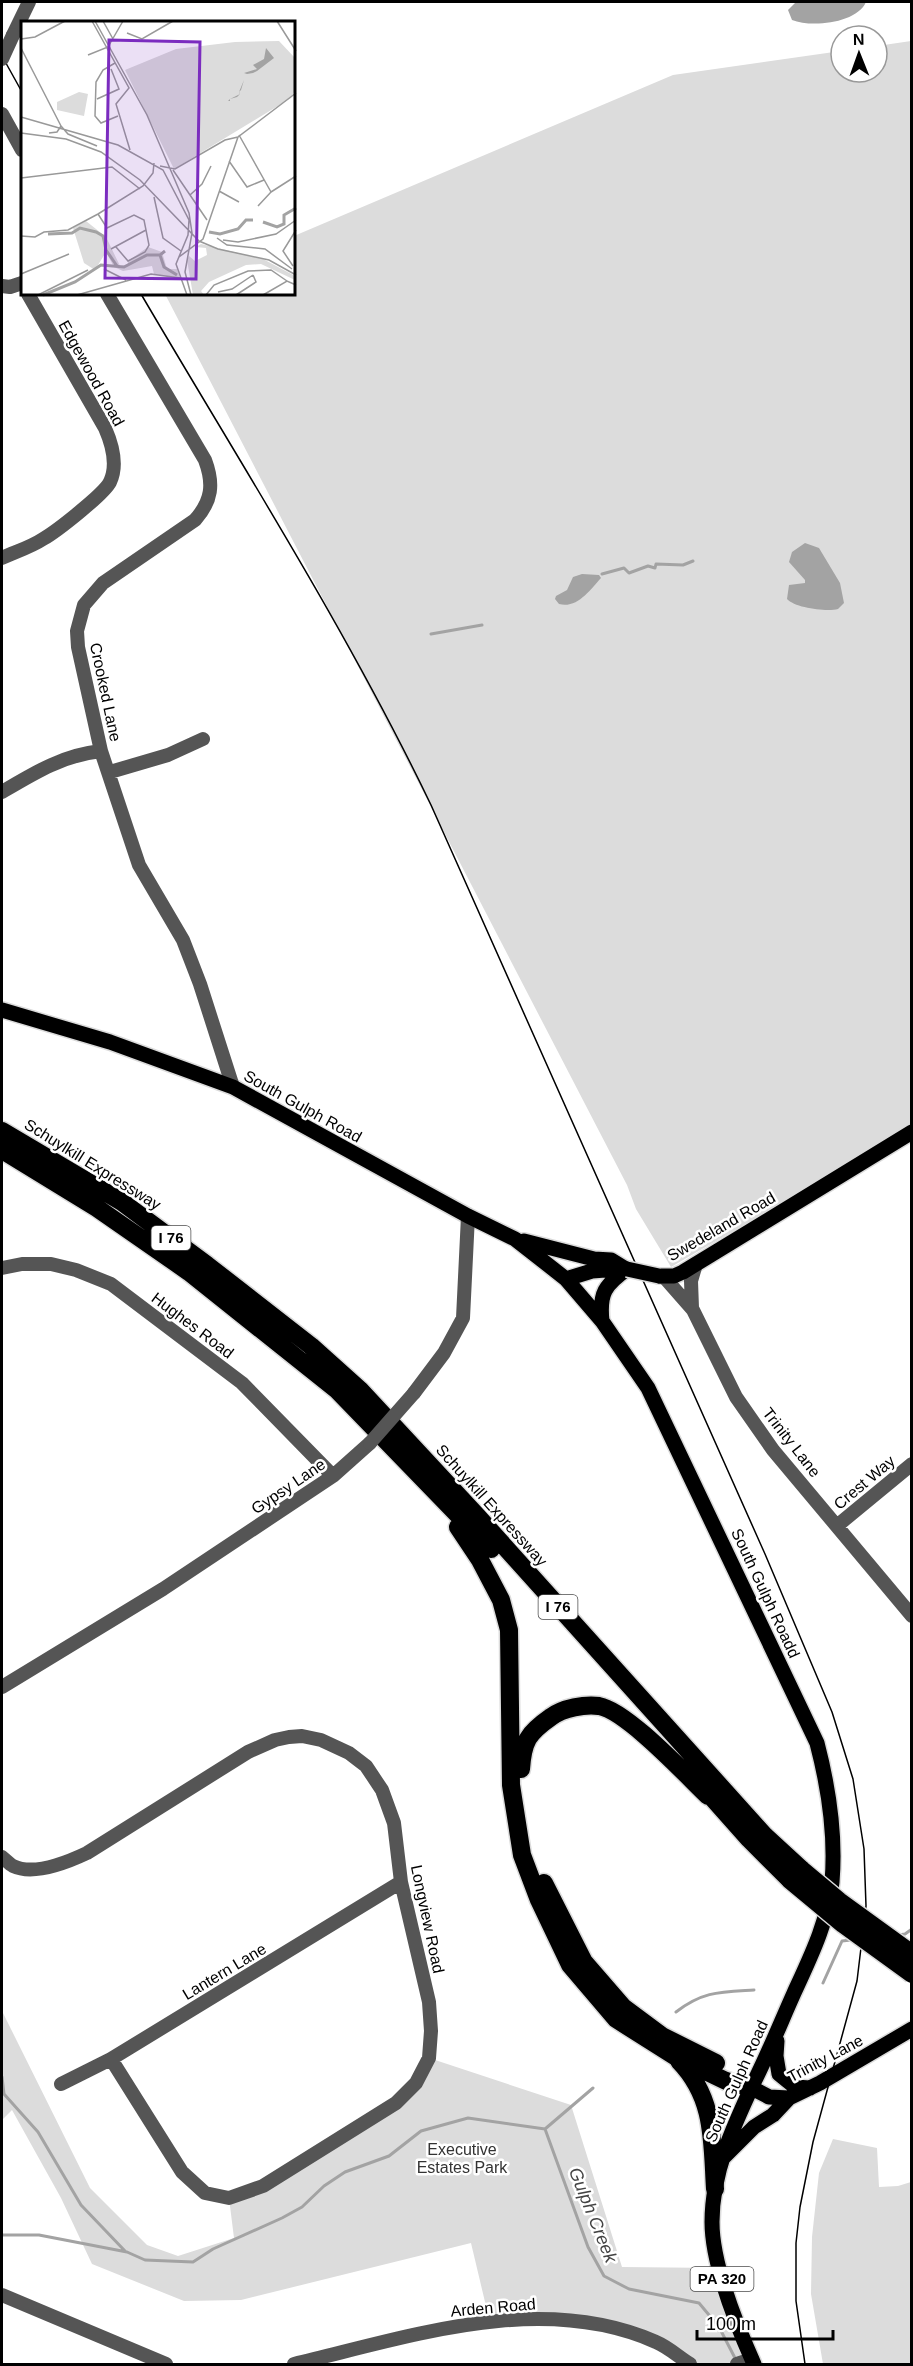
<svg xmlns="http://www.w3.org/2000/svg" width="913" height="2366" font-family="Arial,sans-serif">
<rect width="100%" height="100%" fill="#fff"/>
<!-- green -->
<path fill="#dcdcdc" d="M911,41v1088l-240,138 -35,-58 -9,-24 -462,-891h129v-58l379,-161 168,-24v21h36v-26z
M2,2011l88,177 57,57 31,11 56,-18 -5,-40 167,-94 33,-46 142,47 51,162 96,1 34,91 -15,5h-47l-82,-39 -118,-2 -19,-80 -230,57 -57,1 -92,-37 -31,-66 -49,-88 -10,10z
M833,2139l44,9 2,39 19,-1 13,-4v182h-88l-12,-70 1,-57 7,-64z"/>
<!-- water -->
<path fill="#a3a3a3" d="M796,2h70c-9,21 -54,26 -74,18l-4,-10z
M805,543l14,5 21,35 4,20 -6,6c-11,3 -43,-1 -51,-10l2,-14 16,-2v-3l-16,-18 3,-10z
M582,574l17,1 2,3c-11,12 -24,31 -42,26l-4,-5 1,-3 11,-6 6,-13z"/>
<g fill="none" stroke-linecap="round" stroke-linejoin="round">
<!-- stream -->
<path stroke="#a3a3a3" stroke-width="3" d="M602,574l22,-6 5,5 19,-7 7,2 1,-4 27,1 10,-4
M431,634l51,-9
M898,1935l7,-1 7,-5
M823,1983l19,-42 9,-1
M676,2012c27,-21 45,-20 78,-22
M2,2077l2,17 34,38 43,73 44,46
M593,2088l-48,41 43,118 16,29 25,13 70,14 20,24 17,33
M2,2235h37l88,17 18,8 48,2 20,-13 69,-31 20,-11 22,-21 21,-14 44,-16 32,-25 47,-13 77,11"/>
<!-- major casing -->
<g stroke="#dbdbdb" stroke-width="18">
<path id="major" d="M2,1010l108,32 123,45 235,129 47,23 51,40 36,42 46,67 169,355c12,46 19,92 15,139 -4,40 -22,76 -38,111 -13,29 -25,59 -39,87 -21,45 -43,91 -43,142 0,42 25,104 42,142
M524,1241l70,18 17,1 13,8
M659,1276h15l9,-4 229,-140
M566,1279l26,-8 27,-2
M602,1321c-3,-28 3,-36 25,-52
M777,2041l-1,15 3,18 16,13 15,1
M752,2088l17,9 20,1 31,-15 92,-54
M723,2158l31,-31 19,-12 16,-17"/>
</g>
<!-- highway casing -->
<g stroke="#dbdbdb" stroke-width="21">
<path id="highway" d="M2,1131l120,71 85,63 104,81 49,44 118,127 287,319 37,34
M2,1150l95,58 92,64 148,118 154,159
M458,1527l22,33 21,40 8,30 2,155 11,70 17,45 31,65 46,54 60,38 50,24 26,7
M521,1769c2,-28 7,-36 30,-52 12,-9 34,-13 48,-11 28,5 87,69 109,90
M701,1785l48,54 41,41
M544,1883l40,79 39,45 39,29 54,27
M679,2061c36,37 33,80 36,128"/>
</g>
<!-- minor -->
<path stroke="#555" stroke-width="14" d="M13,35l16,-33
M2,114l20,36
M2,286l8,1 12,-4
M107,294l98,166c9,24 7,41 -10,60l-92,63 -19,22 -7,26 1,16 23,104 38,114 44,75 17,44 33,103
M2,558c13,-6 29,-11 41,-19 14,-8 61,-45 67,-57 8,-17 2,-38 -5,-54l-77,-134
M110,772l58,-17 35,-16
M2,792c32,-19 61,-37 99,-41
M2,1268l20,-4h29l25,6 35,14 131,99 91,93
M664,1277l29,33 43,87 37,53 139,166
M692,1308l-1,-27 5,-17
M414,1393l30,-40 19,-35 5,-102
M838,1525l74,-61
M2,1687l161,-98 170,-113 37,-33
M2,1857c3,2 7,7 11,9 21,10 55,-4 74,-13l161,-101 27,-12 14,-3 13,-1 19,4 28,13 17,13 16,24 12,33 7,59 28,120 2,29 -2,27 -13,25 -20,20 -133,83 -34,12 -24,-5 -23,-21 -71,-113
M61,2084l50,-25 290,-177
M2,2295l164,69
M294,2364c115,-27 247,-73 362,-22 12,5 23,15 34,22
M737,2364l15,-5"/>
<!-- major -->
<use href="#major" stroke="#000" stroke-width="15"/>
<!-- highway -->
<use href="#highway" stroke="#000" stroke-width="18"/>
<!-- tram -->
<path stroke="#000" stroke-width="1.5" d="M2,56l20,36
M141,294c99,169 205,334 290,511l334,749 67,158 21,67 11,70 2,57 -9,75 -44,161 -13,65 -4,36v58l9,63"/>
<!-- major-bridge casing -->
<g stroke="#dbdbdb" stroke-width="18" stroke-linecap="butt">
<path id="major-bridge" d="M627,1269l32,7"/>
</g>
<!-- highway-bridge casing -->
<g stroke="#dbdbdb" stroke-width="21" stroke-linecap="butt">
<path id="highway-bridge" d="M802,1870l37,31 73,53
M790,1880l53,44 69,50"/>
</g>
<!-- minor-bridge -->
<path stroke="#555" stroke-width="14" d="M2,59l11,-24
M370,1443l44,-50"/>
<!-- major-bridge -->
<use href="#major-bridge" stroke="#000" stroke-width="15"/>
<!-- highway-bridge -->
<use href="#highway-bridge" stroke="#000" stroke-width="18"/>
</g>
<g text-anchor="middle" stroke-width="5" stroke-linejoin="round" paint-order="stroke">
<!-- shield labels -->
<g fill="#fff" stroke="#4c4c4c" stroke-width="1.5">
<rect x="151.5" y="1226" width="39" height="24" rx="4.5"/>
<rect x="538.5" y="1595" width="39" height="24" rx="4.5"/>
<rect x="690.5" y="2267" width="63" height="24" rx="4.5"/>
</g>
<g font-size="15" font-weight="bold" fill="#000">
<text x="171" y="1243">I 76</text>
<text x="558" y="1612">I 76</text>
<text x="722" y="2284">PA 320</text>
</g>
<!-- street labels -->
<g font-size="16" fill="#000" stroke="#fff">
<text transform="translate(92 373) rotate(61)" y="6">Edgewood Road</text>
<text transform="translate(106 692) rotate(78)" y="6">Crooked Lane</text>
<text transform="translate(303 1106) rotate(29)" y="6">South Gulph Road</text>
<text transform="translate(93 1164) rotate(32)" y="6">Schuylkill Expressway</text>
<text transform="translate(721 1226) rotate(-30)" y="6">Swedeland Road</text>
<text transform="translate(193 1325) rotate(37)" y="6">Hughes Road</text>
<text transform="translate(792 1442) rotate(52)" y="6">Trinity Lane</text>
<text transform="translate(864 1482) rotate(-40)" y="6">Crest Way</text>
<text transform="translate(288 1486) rotate(-34)" y="6">Gypsy Lane</text>
<text transform="translate(492 1505) rotate(48)" y="6">Schuylkill Expressway</text>
<text transform="translate(766 1593) rotate(65)" y="6">South Gulph Roadd</text>
<text transform="translate(428 1919) rotate(78)" y="6">Longview Road</text>
<text transform="translate(224 1971) rotate(-31)" y="6">Lantern Lane</text>
<text transform="translate(825 2058) rotate(-28)" y="6">Trinity Lane</text>
<text transform="translate(736 2081) rotate(-66)" y="6">South Gulph Road</text>
<text transform="translate(493 2307) rotate(-5)" y="6">Arden Road</text>
</g>
<!-- park labels -->
<g font-size="16" fill="#333" stroke="#fff">
<text x="462" y="2155">Executive<tspan x="462" dy="18">Estates Park</tspan></text>
</g>
<!-- water labels -->
<g font-size="18" font-style="italic" fill="#444" stroke="#fff">
<text transform="translate(593 2215) rotate(68)" y="6">Gulph Creek</text>
</g>
</g>
<!-- overview -->
<g transform="translate(21 21)">
<rect width="274" height="274" fill="#fff"/>
<path d="M258,20l16,17v32l-4,8 -117,71 -49,-99 51,-21 59,-7zM58,71l9,2 -4,22 -27,-6v-8zM65,200l20,16 14,29 8,-1v-4l20,-14 14,5 5,17h10l3,9 -26,-4 -2,-8 -29,5 -9,-4 -8,-15 -11,18 -11,-7 -11,-35zM180,223l62,15 32,17v4l-34,-16 -15,1 -37,17 -8,9 3,4h-11l-6,-35 2,-4 6,5 12,-6 -1,-7 -10,-1z" fill="#dcdcdc"/>
<path d="M245,27l8,10 -17,13 -4,2 -6,1 -3,-1v7l-3,10 -2,2 1,1v1l-3,3 -7,2v2h-2l2,-2 10,-5 -1,-2 5,-12v-7l13,-4 -4,-4 11,-6z" fill="#a3a3a3"/>
<path fill="none" stroke="#a3a3a3" stroke-width="3" d="M242,201l14,5 7,-3v-9l12,-7M188,211l11,2 18,-5 8,-9h7M27,213l24,-1 8,-5 16,4 7,4 3,14 11,16M144,230l-5,4 4,12 13,8M22,274l32,-13 26,-17 23,2 23,-12h13"/>
<path fill="none" stroke="#999" stroke-width="1.5" d="M71,0l37,67 -13,16 14,46M74,0l52,94 42,98 3,20 -7,39 6,23M82,0l10,18M256,0l19,30M106,12l15,6 31,-18M0,18l14,-2 30,-16M0,27l40,78M67,34l20,-8 15,-26M94,42l-12,7 -7,12 -1,34 6,7 17,-7M76,78l22,-10 -8,-20M0,96l97,28 45,25 26,50 -1,15 -12,29 11,31M0,112l45,6 35,13 39,28 59,61 19,8 51,11 27,15M28,112l8,-1 4,-6 7,8 29,12M218,114l32,57M208,140l18,26 17,-7M139,145l15,3 50,-29 13,-3M152,149l34,50M0,157l91,-11 28,22M198,170l20,11M250,171l25,-16M169,174l12,-11 9,-18M133,176l9,41 18,13M237,185l13,-14M77,193l9,14 27,-13 10,5 5,25 -4,7 -17,9 -12,-14M0,215l14,1 9,-5 24,-2 30,-16 45,-28 10,-13 1,-10M196,217l10,7 38,4 27,20M202,219l15,2 38,-8 20,-14M90,228l35,-19M158,236l24,-18 35,-102 58,-44M272,245l-10,-15 13,-21M83,248l22,11M0,253l48,-20M197,271l14,-3 21,-14M17,274l50,-25M56,274l74,-21 29,4M185,274l8,-10 34,-14 23,-1 16,11M215,274l20,-13 -3,-7M242,274l24,-14 9,4"/>
<path fill="#7b2cbf" fill-opacity="0.15" stroke="#7b2cbf" stroke-width="3" d="M88,19l91,2 -4,237 -91,-1z"/>
<rect width="274" height="274" fill="none" stroke="#000" stroke-width="3"/>
</g>
<!-- border -->
<rect width="913" height="2366" fill="none" stroke="#000000" stroke-width="6"/>
<!-- north arrow -->
<g transform="translate(859 54) rotate(359)"><circle r="28" fill="#ffffff" stroke="#999999" stroke-width="1.5"/>
<path d="M0-4.5L10 22L0 15L-10 22Z" fill="#000000"/>
<text y="-9" font-size="16" font-weight="bold" text-anchor="middle" fill="#000000">N</text>
</g>
<!-- scale -->
<path d="M697 2330v9h136v-9" fill="none" stroke="#000000" stroke-width="3"/>
<text x="706" y="2330" font-size="18" fill="#000000" stroke="#ffffff" stroke-width="4.5" paint-order="stroke">100 m</text>
</svg>
